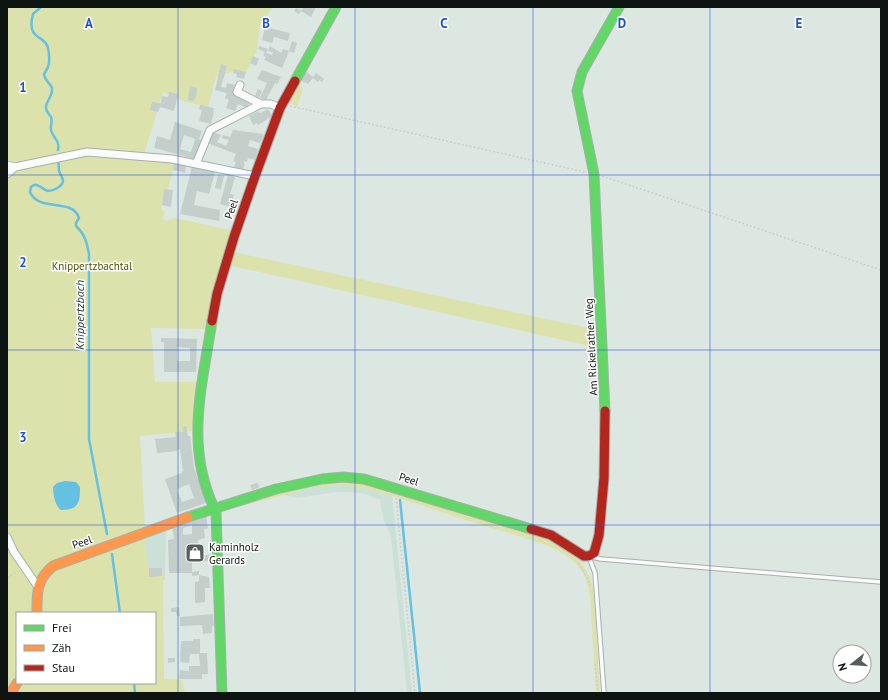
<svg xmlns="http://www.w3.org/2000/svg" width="888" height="700" font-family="'PT Sans',sans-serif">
<rect width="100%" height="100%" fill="#dce7e2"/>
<!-- built -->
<path fill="#cbe0d7" d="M338,484l35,6 19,6 20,197h-5l-15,-147 -2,-13 -6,-12 -4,-21 -18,-7 -14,-1h-13l-38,6 -14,-3 33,-8z
M166,529l-1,51 -24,2 -7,-39z"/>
<!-- green -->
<path fill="#dbe2ac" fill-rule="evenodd" d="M7,7h266l-13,18 -3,26 -3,5 -8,17 -11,-2 -19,6 -8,30 -22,-5 -23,-10 -19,62 31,8 -7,27h-4l-3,21 4,1 -3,8 6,2 7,-3 59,13 -26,98 -57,-1 4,54h45l-7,49 -53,5 7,131 14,2 2,4 1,106 18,1 3,13h-178v-514l8,-7 -3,-11 -5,-1zM17,613h138v70h-138z
M296,84l7,4 -6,19 -6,-3 -2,-4z
M233,252l365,78 1,18 -371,-83z
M340,481l29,3 171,52c28,11 48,25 54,56l6,101h-4c-1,-21 -3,-41 -4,-62 -1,-19 0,-44 -11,-61 -7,-11 -20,-18 -32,-24 -30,-10 -60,-19 -90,-28 -26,-8 -115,-43 -136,-30l-7,-1 -91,23 -2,-3 80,-20z"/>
<!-- water -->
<path fill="#65c1e1" d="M65,481l11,1 4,5c0,15 -1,23 -19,23 -6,-4 -8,-16 -8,-23l4,-4z"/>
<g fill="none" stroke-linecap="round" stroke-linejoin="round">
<!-- stream -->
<path stroke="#65c1e1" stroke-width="2.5" d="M41,7l-8,7c-7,27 12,20 15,34 1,4 2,15 0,19 -1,3 -3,4 -4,8 2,7 7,9 8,13 1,7 -5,13 -6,18 -1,6 3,7 5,11 2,5 -1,8 0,13 2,8 9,10 7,20
M58,161c1,4 1,7 1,10 1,3 4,6 4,10 -1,6 -10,10 -15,10 -7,-2 -11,-10 -17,-4l-1,5c9,21 42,5 49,26l-3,5v3c10,10 10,15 13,28v185l18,95
M400,500l20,193
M112,554l8,59
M134,683l1,10"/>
</g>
<!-- building -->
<path fill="#c4cecb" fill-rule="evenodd" d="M304,7h12l-5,10 -10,-6z
M296,8l5,3 -2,3 -5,-3z
M265,27l25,6 -2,8 -14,-4 -2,6 -10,-3z
M292,41l5,2 -3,10 -5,-2 -7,17 -18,-8 2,-3 -3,-1 2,-4 -7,-3 1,-3 9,3 -2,4 6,2 1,-3 -5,-1 2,-5 11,7 2,-4 6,2z
M253,56l6,3 -3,7 -6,-3z
M221,64l6,2 -6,21 5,1 1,-5 8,2 -2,8 17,8 -3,7 -9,-4 -3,7 -9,-3 3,-8 -4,-2 2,-5 -12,-3z
M234,69l12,3 -2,7 -8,-2 1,-3 -4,-1z
M262,70l19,7 -4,7 -2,-1 -9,17 -6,-2 7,-15 -10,-4z
M305,71l8,6 3,-4 8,6 -2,3 -3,-2 -1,2 -5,-4 -5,6 -3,-2 -1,1 -4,-5z
M190,86l7,2 -1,10h-1l-1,3 -6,-1z
M258,89l4,2 -3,7 -4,-2z
M169,92l9,2 -4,17 -14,-4 -2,5 -8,-2 2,-8 9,1 1,-7 6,1z
M200,105l14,3 -1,3h1l-3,13 -12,-3 3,-11 -3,-1z
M268,109l4,7 -14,9 -1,-2 -4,2 -4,-9 8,-4 4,1z
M175,122l27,9 -3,8 2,1 -6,19 -41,-11 3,-12 13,4zM184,135l11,4 -4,13 -11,-3z
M233,130l31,4 -4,9 -10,-3 -2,6 10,3 -3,11 -7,-2 -1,4 -3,-1v3h1l-2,5 -9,-2 2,-5 -3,-1 3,-7 -29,-11 6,-11 8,3 -4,7 9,4 3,-6 -7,-2 1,-3 7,2z
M174,163l12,3 -1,7 -12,-3z
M192,167l23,5 -6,22 -12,-3 -3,14 26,5 -1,11 -39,-7z
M218,175l6,1 -3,13 -6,-1z
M228,175l7,2 -5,17 4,1 -3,12 -11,-3z
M164,189l9,1 -2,17 -9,-2z
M161,338l36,1 -1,33h-32v-30h-3zM177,347l13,1v13h-13z
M186,426l2,10h2l4,32 12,35 -29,10 -12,-34 17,-6 -1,-1 2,-1 -3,-22 -3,1v1l-20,2 -2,-14 21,-2 -1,-5h8v-5zM189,484l5,14 -12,4 -5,-13z
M257,483l2,2 -1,3 -6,2 -2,-5z
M206,514l2,14 -4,1 1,9 -7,2v15h13v6h-19v11l7,-1v4l10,2 1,11h-5v14l-10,1v-21l4,-1v-6l-7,1v-3h-23l-1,-33 6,-1 -2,-13zM192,525v9l-9,1v-7z
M149,568h13v8l-13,1z
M179,607l1,9h-3l-1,-4h-5v-4z
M213,614l1,12h-2v7l-9,1 -1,-9 -22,1v-9z
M193,639h7v14h7l1,21h-6v5h-23l1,-9 9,1v-5h11l-1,-12h-9l-1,9 -9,-1 1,-21h12z
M168,658h7v4l-7,1z"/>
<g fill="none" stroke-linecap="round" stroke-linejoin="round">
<!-- lane casing -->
<g stroke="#a7b0ac" stroke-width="5.5">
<path id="lane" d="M589,557l6,16 9,120
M592,557l9,2 280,23"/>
</g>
<!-- street casing -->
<g stroke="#a7b0ac" stroke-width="9">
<path id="street" d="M240,85l-3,7 24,12h10l9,4
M196,164l14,-34 51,-26
M7,165l8,2 72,-15 85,7 83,17
M7,174l8,-7
M7,537l7,15 24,35"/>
</g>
<!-- fast casing -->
<g stroke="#a7b0ac" stroke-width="11">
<path id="fast" d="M295,81l41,-74
M212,321c-10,66 -28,127 4,191l6,181
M605,411l-11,-237 -17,-83 5,-19 37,-65
M188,517l88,-28 46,-10 21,-2 21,2 167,50"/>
</g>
<!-- slow casing -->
<g stroke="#a7b0ac" stroke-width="11">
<path id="slow" d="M37,613c0,-20 -1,-33 16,-47l135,-49
M11,693l6,-10"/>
</g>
<!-- jam casing -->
<g stroke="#a7b0ac" stroke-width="11">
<path id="jam" d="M212,321l5,-27 17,-57 21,-61 25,-68 15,-27
M531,529l20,6 33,21h5l5,-3 5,-18 5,-57 1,-67"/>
</g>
<!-- path -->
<path stroke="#cccfce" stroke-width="1.5" stroke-dasharray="2 2" stroke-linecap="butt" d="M290,106l295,66
M602,176l279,94
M396,498l19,195
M579,563l9,17 2,6
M7,578l11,-7
M595,664l3,29"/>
<!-- lane -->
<use href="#lane" stroke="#fafbfb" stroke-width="3.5"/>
<!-- street -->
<use href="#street" stroke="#fafbfb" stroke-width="7"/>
<!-- fast -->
<use href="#fast" stroke="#63d668" stroke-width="9"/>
<!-- slow -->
<use href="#slow" stroke="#ff974d" stroke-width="9"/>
<!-- jam -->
<use href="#jam" stroke="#b3261e" stroke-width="9"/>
</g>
<!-- grid -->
<path fill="none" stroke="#1d4ed8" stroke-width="1" stroke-opacity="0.55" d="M178,7v686M355,7v686M533,7v686M710,7v686M7,175h874M7,350h874M7,525h874"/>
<!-- icons -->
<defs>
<g id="shop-square" transform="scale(1)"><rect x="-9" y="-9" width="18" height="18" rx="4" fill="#555e5a" stroke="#fff"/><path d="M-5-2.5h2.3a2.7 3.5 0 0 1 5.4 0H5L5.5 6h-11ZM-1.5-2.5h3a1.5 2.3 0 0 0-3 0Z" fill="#fff"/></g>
</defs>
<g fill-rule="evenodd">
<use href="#shop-square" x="195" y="553"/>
</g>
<g text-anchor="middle" stroke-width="3" stroke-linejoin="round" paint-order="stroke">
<!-- street labels -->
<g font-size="11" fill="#0d1411" stroke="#fff">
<text transform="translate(231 209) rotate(-71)" y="4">Peel</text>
<text transform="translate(591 347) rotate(-93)" y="4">Am Rickelrather Weg</text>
<text transform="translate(409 479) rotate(17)" y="4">Peel</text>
<text transform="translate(82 542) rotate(-19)" y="4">Peel</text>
</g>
<!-- park labels -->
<g font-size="11" fill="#535300" stroke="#fff">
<text x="92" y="270">Knippertzbachtal</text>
</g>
<!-- poi labels -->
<g font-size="11" fill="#0d1411" stroke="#fff" text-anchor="start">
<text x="209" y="551">Kaminholz<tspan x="209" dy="13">Gerards</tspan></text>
</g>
<!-- water labels -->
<g font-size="12" font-style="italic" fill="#1d313b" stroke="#fff">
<text transform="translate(80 315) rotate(-90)" y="4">Knippertzbach</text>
</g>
</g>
<g font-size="13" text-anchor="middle" font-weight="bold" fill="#1d4ed8" stroke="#fff" stroke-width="3" stroke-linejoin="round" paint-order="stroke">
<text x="89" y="28">A</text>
<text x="266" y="28">B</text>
<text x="444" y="28">C</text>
<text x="622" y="28">D</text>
<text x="799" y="28">E</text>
<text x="23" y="92">1</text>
<text x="23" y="267">2</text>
<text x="23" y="442">3</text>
</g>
<!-- border -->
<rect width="888" height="700" fill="none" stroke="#0d1411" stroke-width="16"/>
<!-- legend -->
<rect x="16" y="612" width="140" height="72" fill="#ffffff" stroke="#9ea1a0"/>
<rect x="24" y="625" width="20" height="6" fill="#63d668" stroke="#9ea1a0"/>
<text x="52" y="632" font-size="12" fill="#0d1411">Frei</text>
<rect x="24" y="645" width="20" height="6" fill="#ff974d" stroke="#9ea1a0"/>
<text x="52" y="652" font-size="12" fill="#0d1411">Zäh</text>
<rect x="24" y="665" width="20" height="6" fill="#b3261e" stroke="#9ea1a0"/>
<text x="52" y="672" font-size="12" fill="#0d1411">Stau</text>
<!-- north arrow -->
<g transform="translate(852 664) rotate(253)"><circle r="19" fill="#ffffff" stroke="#9ea1a0"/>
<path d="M0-3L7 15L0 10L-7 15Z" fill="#555e5a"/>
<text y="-6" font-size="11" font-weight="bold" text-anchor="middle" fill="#0d1411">N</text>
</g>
</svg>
